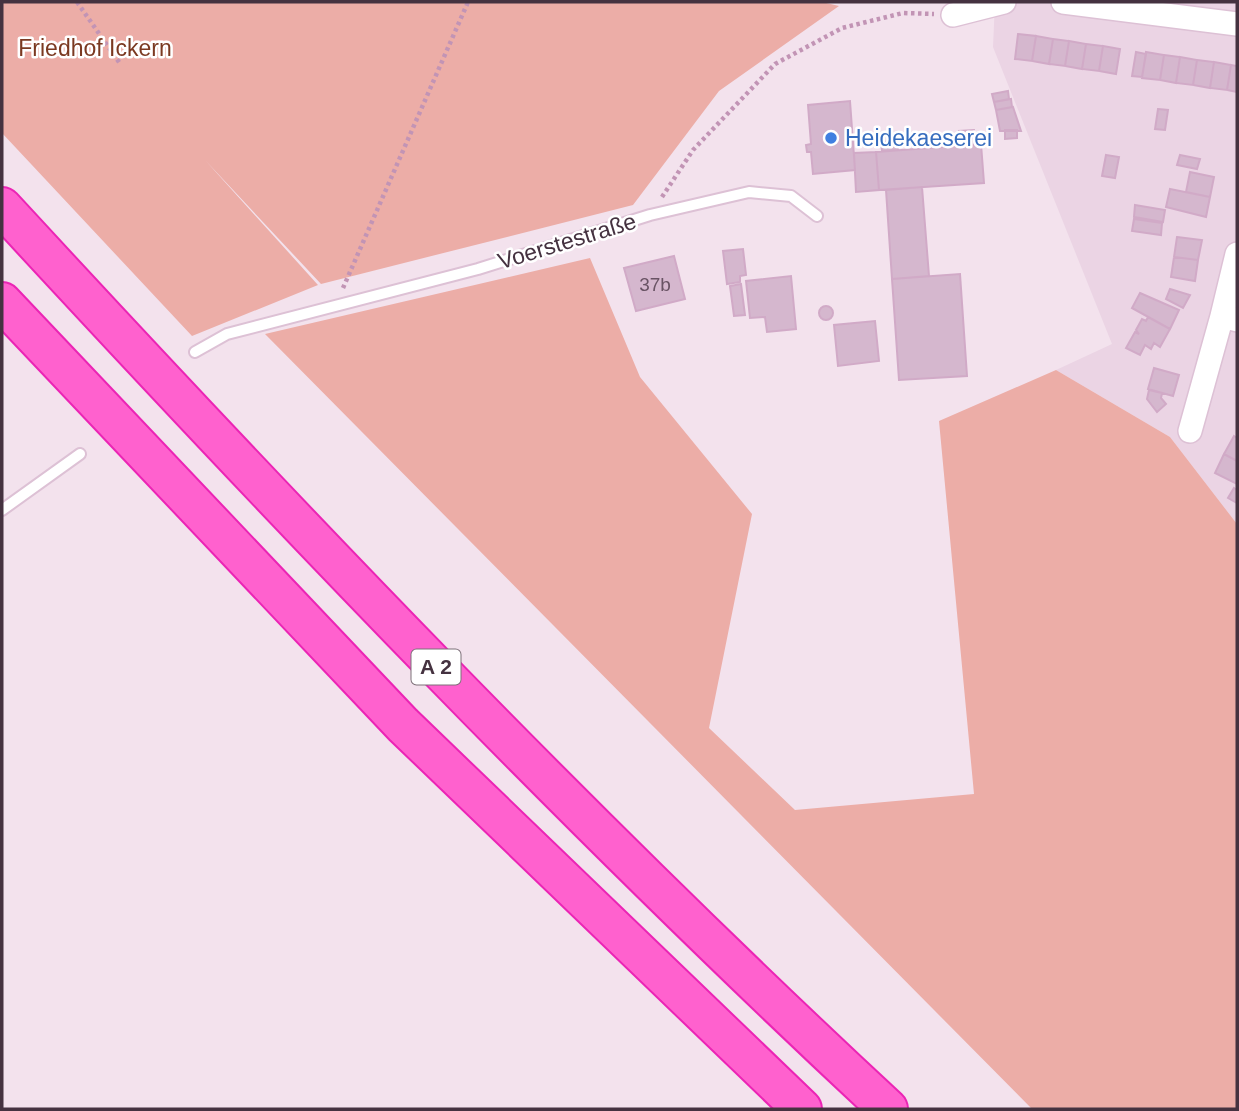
<svg xmlns="http://www.w3.org/2000/svg" width="1239" height="1111" font-family="Helvetica,sans-serif">
<rect width="100%" height="100%" fill="#f3e2ed"/>
<!-- residential -->
<path fill="#ebd4e4" d="M995,2h242v522l-67,-87 -114,-67 56,-26 -119,-297z"/>
<!-- green -->
<path fill="#ecada7" d="M2,2h820l17,4 -120,85 -86,114 -312,79 -116,-124 113,125 -126,51 -190,-203z
M590,258l50,119 112,137 -43,214 86,82 179,-16 -35,-373 117,-51 114,67 67,87v585h-205l-767,-775z"/>
<!-- building -->
<path fill="#d5b7ce" stroke="#d1aac7" stroke-width="2" d="M1018,34l18,2 -4,25 -17,-2z
M1036,36l17,3 -4,25 -17,-3z
M1053,39l16,2 -4,25 -16,-2z
M1069,41l17,3 -4,25 -17,-3z
M1086,44l17,2 -4,25 -17,-2z
M1103,46l17,3 -4,25 -17,-3z
M1136,52l10,2 -4,23 -10,-1z
M1146,52l18,3 -4,25 -18,-2z
M1164,55l16,2 -4,26 -16,-3z
M1180,57l17,3 -4,25 -17,-2z
M1197,60l17,2 -4,26 -17,-3z
M1214,62l17,3 -4,25 -17,-2z
M1231,65l6,1v26l-10,-2z
M1008,91l1,8 -15,3 -2,-8z
M1011,99l1,8 -16,3 -2,-8z
M850,101l5,69 -42,4 -2,-22h-4l-1,-7 5,-1 -3,-39z
M1013,107l8,24h-21l-4,-21z
M1158,109l10,1 -3,20 -10,-1z
M974,130l1,8 6,-1 1,8 -22,1 -1,-15z
M1005,130h12v8l-12,1z
M898,141v9l-16,1 -1,-9z
M981,144l3,39 -105,7 -3,-38z
M876,152l3,38 -23,2 -2,-39z
M1106,155l13,2 -4,21 -13,-2z
M1180,155l20,4 -3,10 -20,-4z
M1190,172l24,5 -4,20 -24,-5z
M922,187l7,89 -37,3 -6,-89z
M1170,189l40,8 -4,20 -40,-10z
M1135,205l30,5 -2,12 -29,-5z
M1134,219l28,4 -1,12 -29,-4z
M1177,237l25,3 -4,20 -24,-3z
M743,249l3,26 -6,1v6l-13,2 -4,-33z
M674,256l11,43 -49,12 -12,-43z
M1174,257l24,3 -3,21 -24,-4z
M960,274l7,102 -68,4 -7,-101z
M791,276l5,53 -29,3 -2,-15 -15,1 -4,-37z
M741,284l4,31 -11,1 -4,-30z
M1170,289l20,6 -7,13 -17,-9z
M1140,293l39,17 -9,19 -38,-21z
M819 313a7 7 0 1 1 14 0a7 7 0 1 1-14 0Z
M1148,317l22,12 -10,18 -6,-4 -3,6 -6,-4 -5,10 -14,-7 9,-16 4,2 -3,-4 6,-11 4,2z
M875,321l4,40 -41,5 -4,-41z
M1154,368l25,7 -6,21 -25,-7z
M1149,390l13,3 -1,5 5,6 -9,8 -10,-13z
M1234,436l3,2v23l-13,-7z
M1224,454l13,7v23l-22,-11z
M1234,488l3,2v13l-9,-5z"/>
<g fill="none" stroke-linecap="round" stroke-linejoin="round">
<!-- service casing -->
<g stroke="#ddc1d5" stroke-width="14">
<path id="service" d="M195,352l32,-18 251,-65 172,-54 99,-23 42,4 26,20
M2,510l78,-56"/>
</g>
<!-- minor casing -->
<g stroke="#ddc1d5" stroke-width="26">
<path id="minor" d="M1063,2l174,22
M953,15l51,-13
M1237,254l-15,62 15,4
M1190,431l32,-115"/>
</g>
<!-- motorway casing -->
<g stroke="#eb25b5" stroke-width="42">
<path id="motorway" d="M2,207c286,310 577,615 886,902
M2,302l401,423 399,384"/>
</g>
<!-- path -->
<path stroke="#c294b5" stroke-width="4.5" stroke-dasharray="3.5 3.5" stroke-linecap="butt" d="M77,2l44,63
M662,197l31,-47 82,-86 67,-36 61,-15 31,1
M343,288l125,-286"/>
<!-- service -->
<use href="#service" stroke="#fff" stroke-width="10"/>
<!-- minor -->
<use href="#minor" stroke="#fff" stroke-width="23"/>
<!-- motorway -->
<use href="#motorway" stroke="#ff61ce" stroke-width="38"/>
</g>
<!-- markers -->
<circle fill="#3f7fe0" stroke="#fff" stroke-width="2.5" cx="831" cy="138" r="7"/>
<g text-anchor="middle" stroke-width="5" stroke-linejoin="round" paint-order="stroke">
<!-- number labels -->
<g font-size="19" fill="#695364">
<text x="655" y="291">37b</text>
</g>
<!-- shield labels -->
<rect fill="#fff" stroke="#7d7079" stroke-width="2" x="411.5" y="649.5" width="49" height="35" rx="5"/>
<g font-size="21" font-weight="bold" fill="#453240">
<text x="436" y="674">A 2</text>
</g>
<!-- park labels -->
<g font-size="23" fill="#7b3921" stroke="#fff">
<text x="95" y="56">Friedhof Ickern</text>
</g>
<!-- shop labels -->
<g font-size="23" fill="#366cbe" stroke="#fff" text-anchor="start">
<text x="845" y="146">Heidekaeserei</text>
</g>
<!-- street labels -->
<g font-size="23" fill="#453240" stroke="#fff">
<text transform="translate(567 241) rotate(-17)" y="8">Voerstestraße</text>
</g>
</g>
<!-- border -->
<rect width="1239" height="1111" fill="none" stroke="#453240" stroke-width="7"/>
</svg>
